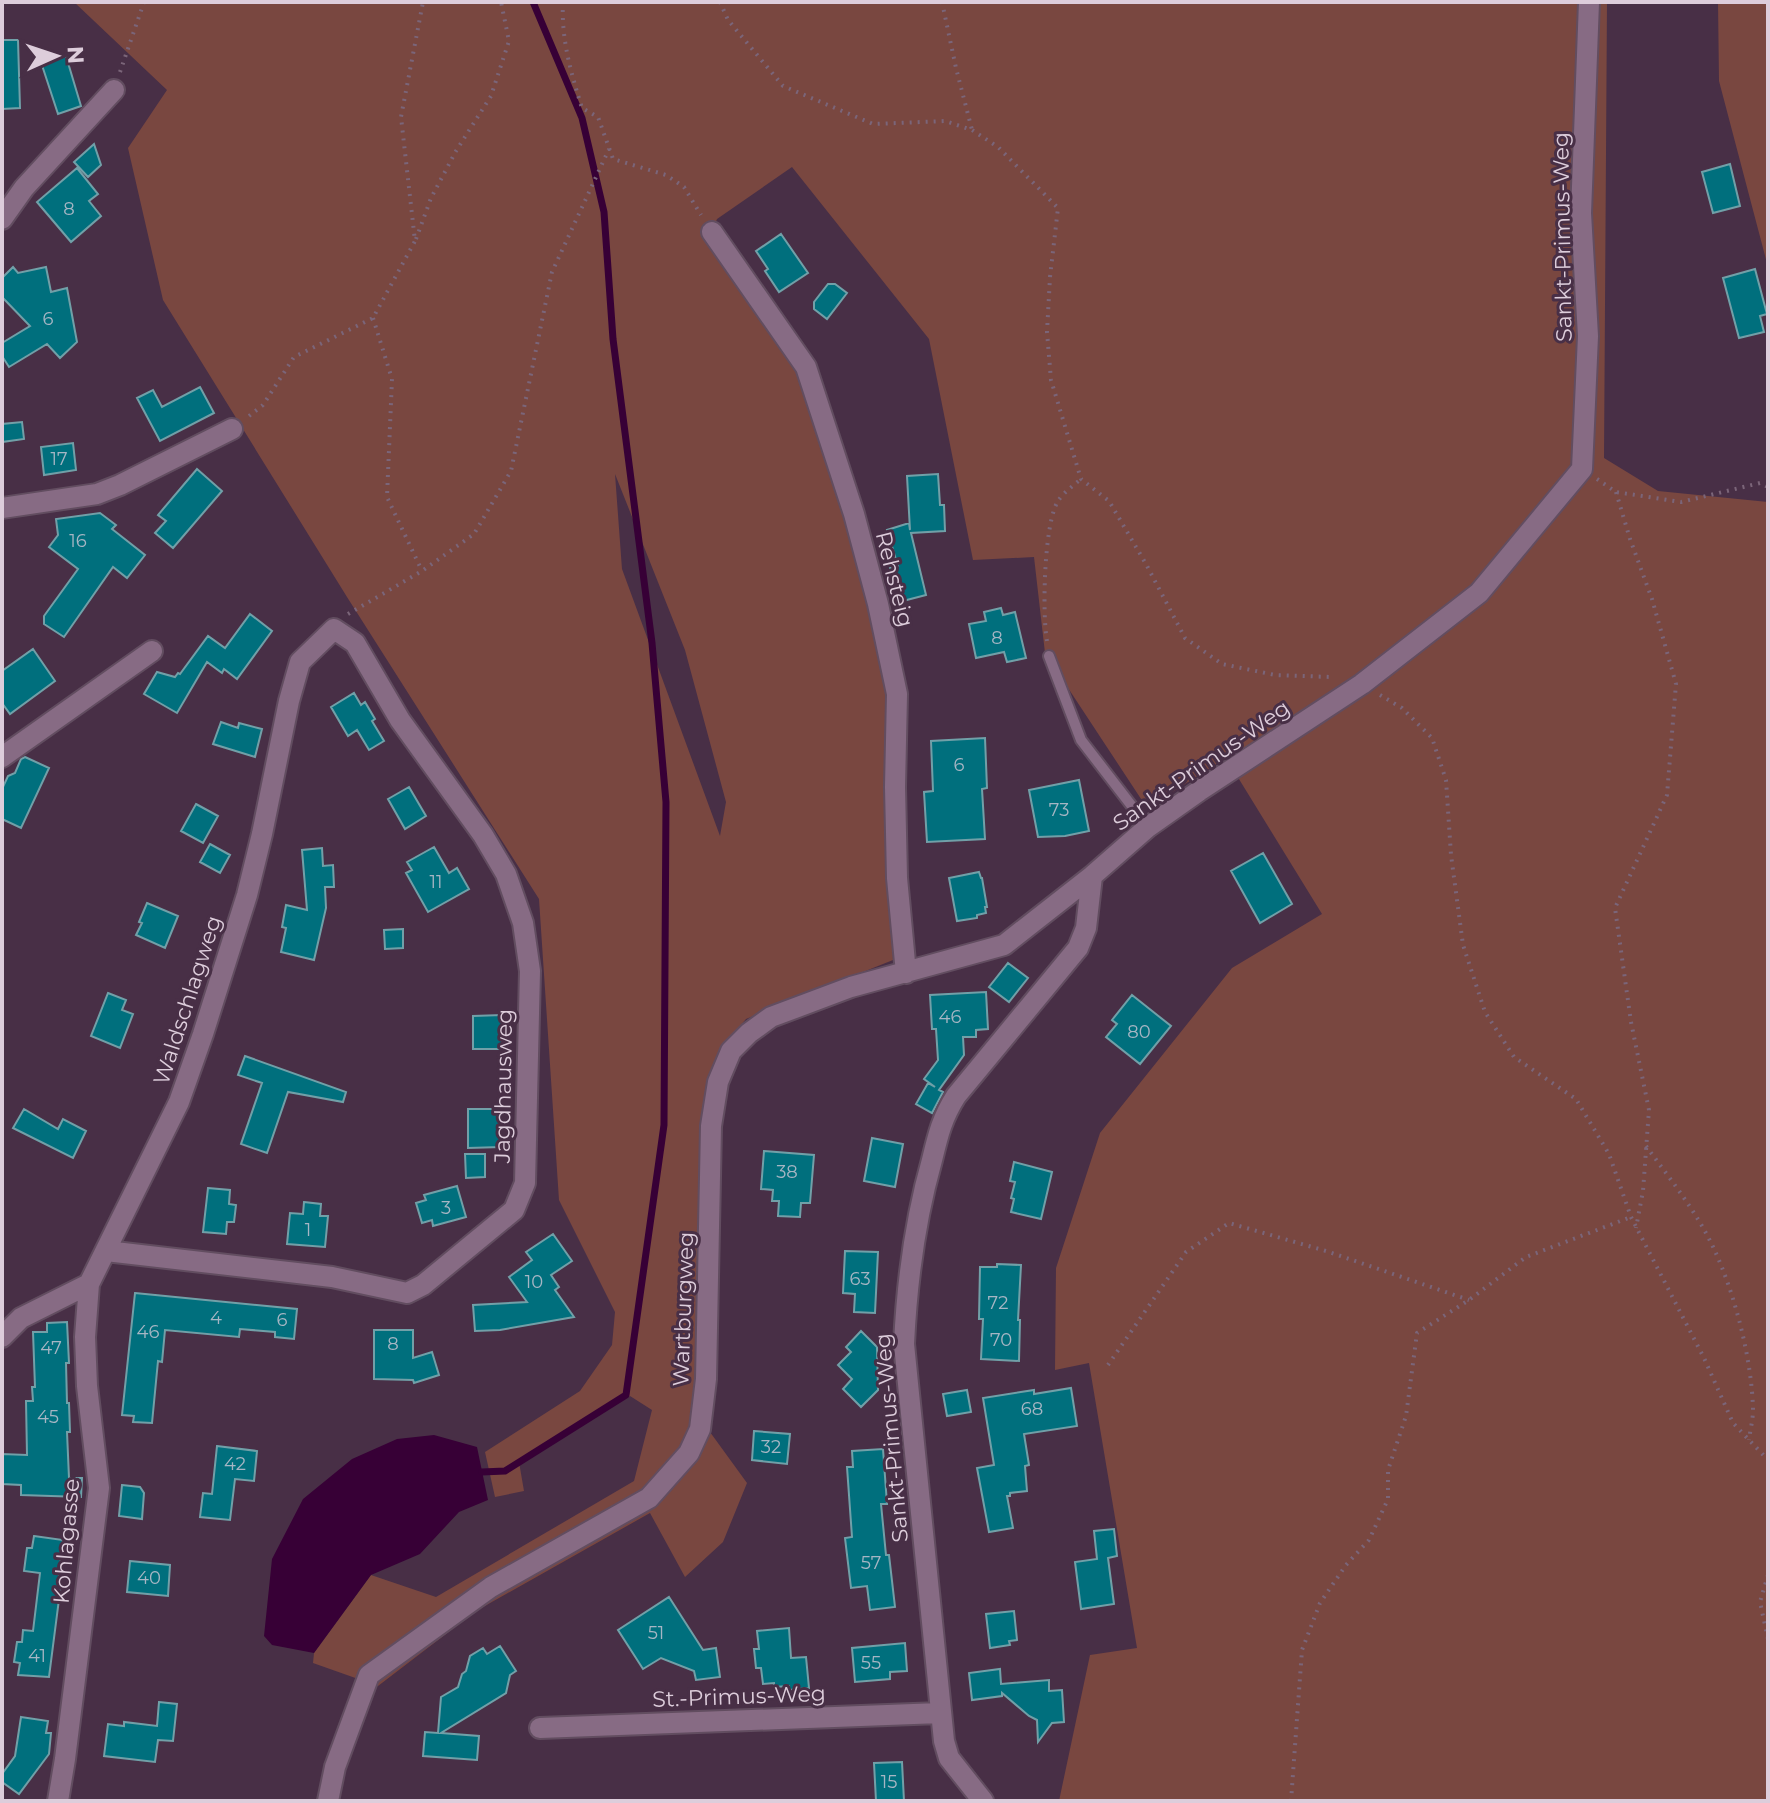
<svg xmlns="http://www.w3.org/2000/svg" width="1770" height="1803" font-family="Montserrat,sans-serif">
<rect width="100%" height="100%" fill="#482f46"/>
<!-- green -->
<path fill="#794740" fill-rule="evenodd" d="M74,2h1533l-3,456 54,33 110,11v1299h-709l31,-146 47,-7 -48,-285 -34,7 1,-102 44,-135 132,-165 90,-54 -96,-156 -79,50 -102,-155 -11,-96 -61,3 -44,-221 -137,-172 -75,52 -7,17 93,142 74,247 10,68 6,267 -147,59 -26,31 -12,33 -14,327 53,73 -24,59 -38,35 -35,-64 -174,98 -98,75 -65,-23 1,-10 57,-78 65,22 198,-116 18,-71 -22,-14 -111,66 5,29 -29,6 -10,-45 95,-61 32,-46 3,-33 -56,-112 -20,-301 -192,-302 -184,-297 -35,-152 39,-58zM615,474l70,176 41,152 -6,34 -98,-267z
M1718,2h50v265l-49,-186z"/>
<!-- water -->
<path fill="#370036" d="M434,1435l43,12 11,53 -29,12 -39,42 -49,21 -57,78 -42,-8 -8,-9 8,-77 31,-60 49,-40 45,-20z"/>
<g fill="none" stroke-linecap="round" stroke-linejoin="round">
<!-- stream -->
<path stroke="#370036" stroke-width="7" d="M482,1472l23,-1 121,-76 38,-270 2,-323 -14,-159 -39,-304 -9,-127 -22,-94 -49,-116"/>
</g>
<!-- building -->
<path fill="#006f7d" stroke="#71a0a8" stroke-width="2" d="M2,40h16l2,68 -18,1z
M39,56h27l15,50 -23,8z
M94,144l7,21 -13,12 -14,-15z
M1730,164l10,42 -27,7 -11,-41z
M77,168l21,26 -9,7 12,15 -30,26 -34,-40z
M781,234l27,39 -29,19 -14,-21 3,-2 -12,-18z
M13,267l5,6 28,-6 5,25 16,-4 10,54 -17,16 -13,-14 -38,23 -7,-11v-13l28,-17 -28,-29v-19z
M1755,269l12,45 -7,2 4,16 -25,6 -16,-60z
M828,284h7l12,9 -20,26 -13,-10v-7z
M200,387l14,26 -54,28 -23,-43 16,-8 9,17z
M22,422l2,17 -22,3v-18z
M73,443l3,27 -32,5 -3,-28z
M197,469l25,22 -49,57 -18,-15 11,-12 -8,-6z
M938,474l2,31h4l1,26 -34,2 15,62 -27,7 -9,-34 8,-2 -11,-36 22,-7 1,7 -3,-54z
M100,513l16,12 -4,4 33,26 -18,23 -14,-11 -49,70 -20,-13v-8l34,-47 -29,-22 9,-12 -2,-16z
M1001,608l2,7 12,-3 11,46 -19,4 -3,-10 -28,6 -7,-34 17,-3 -2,-9z
M250,614l22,17 -35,48 -13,-10 -2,4 -15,-11 -30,51 -33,-19 13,-22 18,5 3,-4 2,1 28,-38 17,12z
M33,649l22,32 -45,33 -8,-11v-32z
M354,693l7,12 4,-3 10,17 -3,2 12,20 -15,9 -12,-20 -9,6 -17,-29z
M221,722l17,6 1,-5 23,6 -7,28 -42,-13z
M985,738l2,50 -5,1 3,50 -58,3 -3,-50 9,-1 -2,-50z
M25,757l24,11 -28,60 -19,-9v-30l6,-13 7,-3 6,-14z
M1079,780l10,51 -24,5 -27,1 -9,-47z
M409,787l17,29 -21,13 -17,-30z
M196,804l22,12 -15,27 -22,-12z
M210,844l20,11 -10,18 -20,-11z
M434,847l15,26 8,-5 12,21 -41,23 -22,-39 6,-3 -5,-8z
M322,848l1,18 10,-1 1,22h-9l1,21 -12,52 -33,-8 5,-24 -4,-1 4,-22 21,5 -5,-60z
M1263,853l29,51 -32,19 -29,-52z
M979,872l2,6h1l5,29h-2l1,6 -9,2v3l-20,3 -8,-43z
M147,903l31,13 -13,32 -29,-13 6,-12 -3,-1z
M403,929v19l-18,1 -1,-19z
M1008,963l20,15 -19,24 -20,-15z
M986,992l2,37 -12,1v7h-13l1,18 -25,35 4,2 -11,21 -16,-9 12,-21 7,4 -11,-8 14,-19 -2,-31h-4l-2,-34z
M108,993l18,7 -4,10 11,4 -13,34 -29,-12z
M1132,995l39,31 -31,38 -34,-27 11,-13 -5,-4z
M502,1015v34h-29v-33z
M245,1056l101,36 -3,10 -55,-10 -21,61 -26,-9 21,-61 -24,-8z
M24,1109l34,20 5,-10 23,12 -13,27 -60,-30z
M468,1109h33v38l-33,1z
M872,1138l31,6 -8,43 -31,-6z
M764,1151l50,4 -4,48h-9l-1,14 -22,-1 1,-15h-7l1,-11 -12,-1z
M465,1154h20v23l-19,1z
M1014,1162l38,10 -11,47 -30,-7 3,-13 -3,-1 4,-16 -5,-1z
M457,1186l9,31 -33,9 -1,-6 -10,3 -6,-20 10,-3 -2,-5z
M208,1188l22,2 -1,14 7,1 -2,17h-7l-1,12 -23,-2z
M304,1202l17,2 -1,12h8l-3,31 -38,-3 3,-31 13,1z
M553,1234l19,27 -21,14 8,12 -4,3 19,27 -74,13 -25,1 -2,-26 54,-3 -18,-25 23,-17 -6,-8z
M845,1251l33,1 -3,61 -21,-1 1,-18 -12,-1z
M997,1264l24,1 -3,55h2l-1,41 -38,-2 2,-40h-4l1,-52h17z
M135,1293l162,16 -3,30 -19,-2v-5l-35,-3 -1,8 -74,-7 -3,32 -4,-1 -6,62 -19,-1 1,-6 -12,-1z
M67,1322l2,41h-3l1,40h2l1,29h-3l2,46h13l-1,19 -60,-2v-10l-19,-1v-30l25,1 -1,-54h7l-1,-14h3l-2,-55h14v-9z
M374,1330h39v28l19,-6 7,23 -25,8 -1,-3 -39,-1z
M861,1331l16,16 1,43 -17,17 -18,-18 9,-10 -14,-14 13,-13 -5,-5z
M1071,1388l6,38 -53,8 5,31 -4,1 2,25 -17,2v3h-3l6,32 -24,4 -12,-64 17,-3 -11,-67 51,-8v4z
M967,1390l4,22 -24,4 -4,-22z
M754,1431l36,3 -3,30 -35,-4z
M217,1446l40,5 -3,30 -19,-2 -5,41 -30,-3 3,-24 9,1z
M883,1449l4,55h-6l5,51h3l6,52 -25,3 -3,-24 -16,2 -6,-50 7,-1 -5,-70h6l-1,-16z
M122,1485l18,2 4,6 -2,26 -23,-3z
M1114,1529l3,27 -9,2 6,46 -33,5 -6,-47 22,-3 -3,-28z
M34,1536l29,4 -4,35 3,1 -13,101 -31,-2 2,-12 -6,-1 3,-20h5l1,-12 10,1 7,-58 -16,-2 3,-23h5z
M130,1561l40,4 -2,31 -41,-4z
M669,1597l34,53 13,-2 4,29 -24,3 -2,-9 -33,-13 -18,11 -25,-39z
M1014,1611l3,29 -8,1 1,4 -20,3 -4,-34z
M789,1628l2,30 15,-1 3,31 -20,2v-4l-15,1v-4l-11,1 -2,-16h-5l-2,-19h5l-2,-18z
M905,1643l2,28 -17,1v7l-35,3 -3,-34z
M500,1646l16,25 -6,4 -4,18 -65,40 38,3 -2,24 -54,-4 2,-24 13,1 3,-36 17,-10 4,-13 4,-3 4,-15 13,-8 4,6z
M1000,1669l1,15 48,-4v11l13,-1 2,32 -12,1 -14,19 -1,-22 -8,-4 -27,-23v3l-30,4 -3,-27z
M159,1702l18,2 -4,37 -15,-1 -3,22 -51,-6 4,-32 16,2v-4l33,4z
M21,1717l27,4 -2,12h5l-2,21 -30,40 -17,-12v-8l13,-18z
M902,1762l2,39h-28l-2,-38z"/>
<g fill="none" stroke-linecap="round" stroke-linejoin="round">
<!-- service casing -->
<g stroke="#624d60" stroke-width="14">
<path id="service" d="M1049,656l32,84 67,87"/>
</g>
<!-- minor casing -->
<g stroke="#624d60" stroke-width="24">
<path id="minor" d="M2,219l22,-31 90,-98
M712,232l94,135 48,147 24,90 19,90 -2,93 2,91 9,95
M2,508l95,-14 23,-9 112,-56
M2,757l150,-106
M2,1337l19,-19 68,-34 90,-182 24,-68 44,-139 15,-61 27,-133 11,-39 34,-33 21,14 45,77 83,115 23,39 17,49 7,48 -5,212 -11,27 -91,75 -16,8 -75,-16 -226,-26
M540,1728l400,-15
M58,1801l7,-42 34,-271 -12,-102 -2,-49 4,-53
M328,1801l7,-34 34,-92 122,-88 158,-89 40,-45 11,-24 6,-50 5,-253 7,-44 13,-31 18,-18 22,-16 80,-30 153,-42 88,-69 56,-49 51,-36 163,-107 117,-91 103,-124 6,-133 -7,-123 8,-211
M983,1801l-34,-43 -5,-17 -40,-397c3,-63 11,-124 28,-184 6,-25 10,-42 24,-64l122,-148 8,-20 6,-52"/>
</g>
<!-- path -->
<path stroke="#7b6579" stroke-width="4" stroke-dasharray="2 6" stroke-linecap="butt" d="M563,2c-2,37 8,71 19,106l16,9 15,42 53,16 18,12 17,28
M720,2l8,18 55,66 90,38 72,-3 27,9 26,17 60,61 -8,69 -3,55 4,48 30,99 28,22 37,63 39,74 37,26 53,11 56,2
M942,2l14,66 16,62
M120,72l24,-70
M416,239l15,-41 25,-47 35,-55 18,-55 -8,-39
M373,318l19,61 -5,118 35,74
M249,416l14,-11 31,-48 79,-39 42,-77 -14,-124 22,-115
M1597,479l19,13 65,10 79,-19 8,4
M1616,492l14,47 22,60 24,85 -9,111 -52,113 16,114 18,88 -6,81 -7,37
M348,614l74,-43 52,-37 37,-63 41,-199 57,-123
M1047,641c-5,-27 -3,-118 11,-140 5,-8 16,-16 23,-22
M1380,695l22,13 30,30 14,42 5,75 12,90 22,67 29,45 62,42 33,55 22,63 73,141 29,65 35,37
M1646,1146c24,33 51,66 68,103 21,45 38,111 39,161 0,10 -3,21 -4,30
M1108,1365l78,-113 43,-29 97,28 143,49
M1768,1575l-8,27 8,37
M1291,1801l11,-151 18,-47 26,-38 23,-25 19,-41v-29l18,-54 11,-83 52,-33 57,-43 105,-40"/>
<!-- service -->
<use href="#service" stroke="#876b84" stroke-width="10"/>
<!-- minor -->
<use href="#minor" stroke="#876b84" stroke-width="20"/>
</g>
<g text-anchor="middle" stroke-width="6" stroke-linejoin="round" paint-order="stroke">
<!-- number labels -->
<g font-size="18" fill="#a6b6c4">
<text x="69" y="215">8</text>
<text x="48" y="325">6</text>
<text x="59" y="465">17</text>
<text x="78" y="547">16</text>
<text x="997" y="644">8</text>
<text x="959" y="771">6</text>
<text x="1059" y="816">73</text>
<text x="436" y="888">11</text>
<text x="950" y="1023">46</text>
<text x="1139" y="1038">80</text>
<text x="787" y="1178">38</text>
<text x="446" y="1214">3</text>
<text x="308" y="1236">1</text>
<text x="860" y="1285">63</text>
<text x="534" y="1288">10</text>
<text x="998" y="1309">72</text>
<text x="216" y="1324">4</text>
<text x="282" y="1326">6</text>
<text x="148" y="1338">46</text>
<text x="1001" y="1346">70</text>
<text x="393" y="1350">8</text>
<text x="51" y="1354">47</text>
<text x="1032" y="1415">68</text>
<text x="48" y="1423">45</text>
<text x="771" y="1453">32</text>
<text x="235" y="1470">42</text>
<text x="871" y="1569">57</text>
<text x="149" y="1584">40</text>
<text x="656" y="1639">51</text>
<text x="37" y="1662">41</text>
<text x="871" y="1669">55</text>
<text x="889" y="1788">15</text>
</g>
<!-- street labels -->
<g font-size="22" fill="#ddcddb" stroke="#482f46">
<text transform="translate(1562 237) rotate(-91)" y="8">Sankt-Primus-Weg</text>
<text transform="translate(895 579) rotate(76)" y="8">Rehsteig</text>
<text transform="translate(1201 765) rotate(-35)" y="8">Sankt-Primus-Weg</text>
<text transform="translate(187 1000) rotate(-72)" y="8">Waldschlagweg</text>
<text transform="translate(503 1086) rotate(-89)" y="8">Jagdhausweg</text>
<text transform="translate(683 1309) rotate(-88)" y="8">Wartburgweg</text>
<text transform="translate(891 1438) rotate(-95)" y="8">Sankt-Primus-Weg</text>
<text transform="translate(66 1541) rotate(-85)" y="8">Kohlagasse</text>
<text transform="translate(739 1696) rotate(-2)" y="8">St.-Primus-Weg</text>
</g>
</g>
<!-- border -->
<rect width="1770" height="1803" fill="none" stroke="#ddcddb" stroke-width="8"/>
<!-- north arrow -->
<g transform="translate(56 56) rotate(87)" stroke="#482f46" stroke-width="6" paint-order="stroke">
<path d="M0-6L14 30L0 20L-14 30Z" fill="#ddcddb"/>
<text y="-12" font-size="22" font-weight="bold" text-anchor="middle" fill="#ddcddb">N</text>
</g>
</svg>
